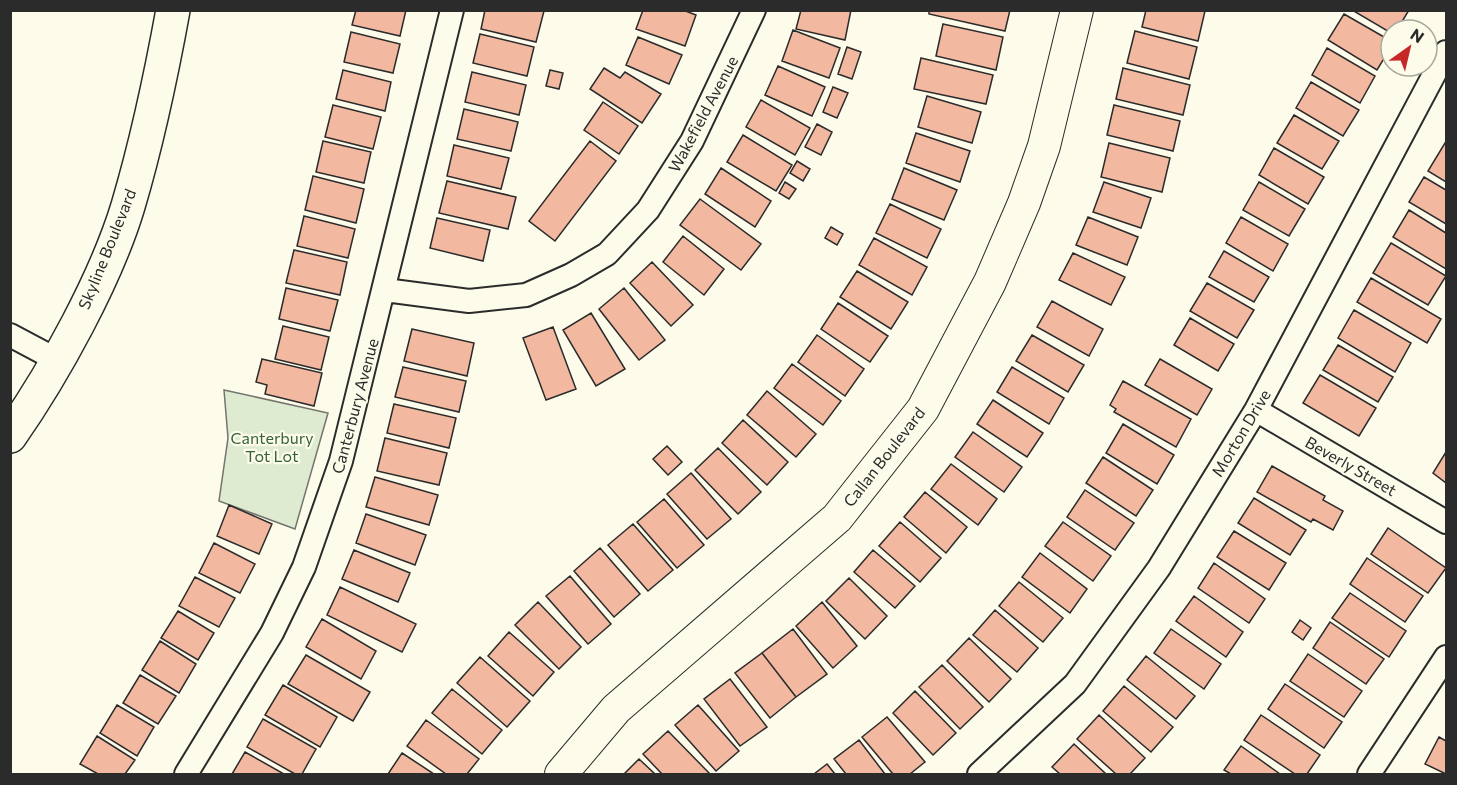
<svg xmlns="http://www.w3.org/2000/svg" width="1457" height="785" font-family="Commissioner,sans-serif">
<rect width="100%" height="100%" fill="#fdfbea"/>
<!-- green -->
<path fill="#deebd1" stroke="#74746e" stroke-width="1.5" d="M224,390l104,23 -33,116 -76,-28 9,-63z"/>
<!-- building -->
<path fill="#f2b8a0" stroke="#2b2b2b" stroke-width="1.5" d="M356,10h50l-6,26 -48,-11z
M485,10l59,1 -8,31 -55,-13z
M643,10h40l13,5 -11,31 -49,-17z
M801,10h50l-6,30 -49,-11z
M929,10h81l-5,21 -76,-17z
M1146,10l59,1 -7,30 -56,-14z
M1352,10h57l-12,20h-6v3z
M1344,14l47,27v6l-14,23 -49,-30z
M943,24l60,13 -7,33 -60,-14z
M793,30l47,18 -11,30 -47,-17z
M1135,31l62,16 -8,32 -62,-16z
M351,32l49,12 -7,29 -49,-11z
M480,34l54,13 -7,29 -54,-13z
M638,37l44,18 -13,29 -43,-19z
M847,47l14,5 -9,27 -14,-5z
M1327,48l48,28 -15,27 -48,-28z
M921,58l72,17 -7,29 -72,-15z
M778,66l47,21 -13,29 -47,-21z
M604,68l16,10 5,-6 36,22 -19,29 -52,-34z
M1123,68l67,17 -7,30 -67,-16z
M343,70l48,12 -6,29 -49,-12z
M550,70l13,3 -4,16 -13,-3z
M472,72l54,13 -7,30 -54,-13z
M1311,82l48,28 -16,26 -47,-28z
M833,87l15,6 -11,25 -14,-6z
M927,96l54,16 -9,31 -54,-16z
M761,100l49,28 -15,27 -49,-28z
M603,102l35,24 -19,28 -35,-24z
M333,105l48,12 -8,32 -48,-12z
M1114,105l66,16 -7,30 -66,-16z
M464,109l54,13 -7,29 -54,-12z
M1294,115l45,26 -17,28 -45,-26z
M817,124l15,8 -11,23 -16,-8z
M916,133l54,18 -10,31 -54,-19z
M743,135l49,30 -16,26 -49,-29z
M323,141l48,11 -7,31 -48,-11z
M590,141l26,20 -61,80 -26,-20z
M1109,143l61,15 -8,34 -61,-15z
M1445,143l1,1v38l-18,-11z
M454,145l55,13 -8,31 -54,-13z
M1274,148l50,29 -16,27 -49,-29z
M797,161l13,8 -7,12 -13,-8z
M721,168l50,33 -16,26 -50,-33z
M904,168l53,22 -13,30 -52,-21z
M313,176l51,13 -8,34 -51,-13z
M1424,177l22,13v34l-37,-22z
M447,181l69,16 -8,32 -69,-16z
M785,182l11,7 -7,10 -10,-6z
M1104,182l47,16 -10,30 -48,-16z
M1259,182l46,27 -16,27 -46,-26z
M700,199l61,45 -20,26 -61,-45z
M890,204l51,25 -14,29 -51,-25z
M1409,210l37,23v36l-53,-32z
M304,216l51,13 -7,29 -51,-12z
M1088,217l50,20 -11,28 -51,-20z
M1241,217l47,27 -15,27 -47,-28z
M437,218l53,12 -7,31 -53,-13z
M831,227l12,7 -6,11 -12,-7z
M683,236l41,33 -20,26 -41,-33z
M874,238l53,29 -15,28 -53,-30z
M1391,243l55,33 -18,29 -55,-32z
M294,250l53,12 -7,33 -54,-12z
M1224,251l45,26 -15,25 -45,-25z
M1073,253l52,24 -14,28 -52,-25z
M652,262l41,43 -22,21 -41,-43z
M857,271l51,31 -17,27 -51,-32z
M1371,278l70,41 -14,24 -70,-41z
M1207,283l47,27 -17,28 -47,-27z
M286,288l52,12 -8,31 -51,-12z
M624,288l41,52 -26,20 -40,-51z
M1052,301l51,28 -14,27 -52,-29z
M838,303l50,33 -18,26 -49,-33z
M1354,310l57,33 -16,29 -57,-34z
M591,313l34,56 -29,17 -33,-56z
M1190,318l44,26 -16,27 -44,-26z
M283,326l46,11 -8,33 -46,-11z
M553,327l23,62 -30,11 -23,-62z
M412,329l62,14 -7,33 -63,-15z
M817,335l47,34 -19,27 -47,-34z
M1032,335l52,30 -16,27 -52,-31z
M1338,345l55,32 -15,25 -55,-32z
M262,359l60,14 -8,33 -49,-12 2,-9 -11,-3z
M1160,359l52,30 -15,26 -52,-30z
M792,364l49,37 -18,24 -49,-37z
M403,367l63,14 -7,31 -64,-15z
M1012,367l52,31 -15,26 -52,-32z
M1320,375l56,33 -17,28 -56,-33z
M1123,381l68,38 -15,28 -62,-35 2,-3 -6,-4z
M767,391l49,43 -20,23 -49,-42z
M993,400l50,33 -16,24 -50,-33z
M394,404l62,14 -7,30 -62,-15z
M743,420l45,42 -21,23 -45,-42z
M1123,424l51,31 -17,29 -51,-31z
M973,432l49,35 -18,25 -49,-35z
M385,438l62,15 -8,32 -62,-14z
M667,446l15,16 -14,13 -15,-16z
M718,448l43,44 -23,22 -43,-44z
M1446,452v31l-13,-10z
M1103,457l50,33 -17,26 -50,-33z
M951,464l46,35 -19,26 -47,-36z
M1272,466l53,30 -2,4 20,11 -10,19 -20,-11 -2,3 -54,-30z
M691,473l40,46 -24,20 -40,-45z
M375,477l63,18 -9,30 -63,-18z
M1085,490l49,33 -19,27 -48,-33z
M925,492l42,35 -21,26 -42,-36z
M1254,498l52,32 -16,25 -52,-32z
M664,499l40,46 -27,23 -40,-46z
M229,505l43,19 -13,30 -42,-18z
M366,514l60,21 -11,30 -59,-22z
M900,522l41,36 -21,24 -41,-36z
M1063,522l48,34 -18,25 -48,-35z
M633,524l40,46 -25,21 -40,-46z
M1388,528l58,40 -18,25 -57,-39z
M1234,531l52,32 -17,27 -52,-33z
M214,543l41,21 -15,29 -41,-20z
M600,548l40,46 -26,23 -40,-46z
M354,550l56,23 -12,29 -56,-23z
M873,550l42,36 -20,22 -41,-36z
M1040,553l47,36 -17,24 -48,-36z
M1367,558l56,38 -18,26 -55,-38z
M1214,563l51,36 -16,24 -51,-35z
M570,576l41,48 -23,20 -42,-48z
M195,577l40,21 -16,29 -40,-21z
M849,578l38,38 -22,23 -39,-38z
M1019,582l44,36 -20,24 -44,-36z
M340,587l76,37 -14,28 -75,-37z
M1350,593l56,38 -17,26 -57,-39z
M1194,596l49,36 -17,25 -50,-36z
M538,602l43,45 -22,22 -44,-44z
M822,602l35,44 -24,22 -37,-42z
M995,610l43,38 -21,24 -44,-37z
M178,611l36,22 -16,27 -37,-22z
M322,619l54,32 -15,28 -55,-32z
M1300,620l11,8 -8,12 -11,-8z
M1330,622l54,37 -18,25 -53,-36z
M793,629l34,45 -31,23 -34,-44z
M1171,629l50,35 -17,25 -50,-36z
M509,632l45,40 -21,24 -45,-40z
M969,638l42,41 -22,23 -42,-41z
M160,641l36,23 -17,29 -37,-23z
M762,653l34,44 -26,21 -35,-45z
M1308,654l54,37 -18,26 -54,-36z
M306,655l64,37 -17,29 -65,-37z
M1146,656l49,40 -19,23 -49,-39z
M480,657l50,44 -23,26 -50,-44z
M942,665l41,42 -23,22 -41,-42z
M140,675l36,21 -18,28 -35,-21z
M730,679l37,48 -27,19 -36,-47z
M1285,684l57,38 -18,26 -56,-39z
M283,685l54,32 -17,30 -55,-32z
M1124,686l49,41 -22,25 -48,-41z
M452,689l50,41 -20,24 -50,-41z
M915,691l41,42 -23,22 -40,-42z
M117,705l37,22 -17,29 -37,-23z
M698,705l41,46 -23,20 -41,-46z
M1099,715l46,43 -15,16h-14l-39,-35z
M1261,715l59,40 -13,19h-12l-51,-34z
M887,717l38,45 -15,12h-17l-31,-37z
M263,719l53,30 -14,25h-7l-48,-27z
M426,720l53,39 -12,15h-21l-39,-28z
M668,731l42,43h-48l-19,-20z
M97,736l38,24 -10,14h-27l-18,-10z
M1439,737l7,4v33l-21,-10z
M859,740l26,34h-39l-12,-15z
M1074,744l32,30h-46l-8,-7z
M1241,746l39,28h-49l-7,-4z
M245,752l39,22h-52z
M402,753l32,21h-46z
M639,759l16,15h-31z
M827,764l8,10h-21z"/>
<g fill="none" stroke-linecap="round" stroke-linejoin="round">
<!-- street casing -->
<g stroke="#2b2b2b" stroke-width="26">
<path id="street" d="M385,290l84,11 57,-6 45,-20 36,-21 41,-44 44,-69 62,-131
M10,335l47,25
M1256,410l190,112
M186,774l86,-141 32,-66 37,-106 111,-451
M979,774l96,-90 84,-116 97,-158 190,-358
M1369,774l77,-117"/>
</g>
<!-- secondary casing -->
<g stroke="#2b2b2b" stroke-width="34">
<path id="secondary" d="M561,774l55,-65 221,-191 86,-109 67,-127 34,-79 20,-57 33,-136"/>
</g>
<!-- primary casing -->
<g stroke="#2b2b2b" stroke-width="36">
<path id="primary" d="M10,436c44,-63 96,-157 118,-230 19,-64 33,-130 45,-196"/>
</g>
<!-- street -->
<use href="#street" stroke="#fdfbea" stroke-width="22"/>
<!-- secondary -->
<use href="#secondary" stroke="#fdfbea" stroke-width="32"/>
<!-- primary -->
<use href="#primary" stroke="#fdfbea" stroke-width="33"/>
</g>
<g text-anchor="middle" stroke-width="4.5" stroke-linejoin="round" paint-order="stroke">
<!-- street labels -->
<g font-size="16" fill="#2b2b2b" stroke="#fdfbea">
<text transform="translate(703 114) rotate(-62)" y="6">Wakefield Avenue</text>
<text transform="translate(107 249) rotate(-68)" y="6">Skyline Boulevard</text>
<text transform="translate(355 406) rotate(-75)" y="6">Canterbury Avenue</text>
<text transform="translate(1241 433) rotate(-59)" y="6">Morton Drive</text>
<text transform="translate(884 457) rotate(-52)" y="6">Callan Boulevard</text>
<text transform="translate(1351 466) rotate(30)" y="6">Beverly Street</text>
</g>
<!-- park labels -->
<g font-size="16" fill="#34623c" stroke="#fdfbea">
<text x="272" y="444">Canterbury<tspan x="272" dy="18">Tot Lot</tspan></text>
</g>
</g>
<!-- border -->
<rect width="1457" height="785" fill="none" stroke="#2b2b2b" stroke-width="24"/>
<!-- north arrow -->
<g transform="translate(1409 48) rotate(34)"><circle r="28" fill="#fdfbea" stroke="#a9a89e" stroke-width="1.5"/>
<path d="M0-4.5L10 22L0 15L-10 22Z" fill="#c62828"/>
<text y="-9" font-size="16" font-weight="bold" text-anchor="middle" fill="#2b2b2b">N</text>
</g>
</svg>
